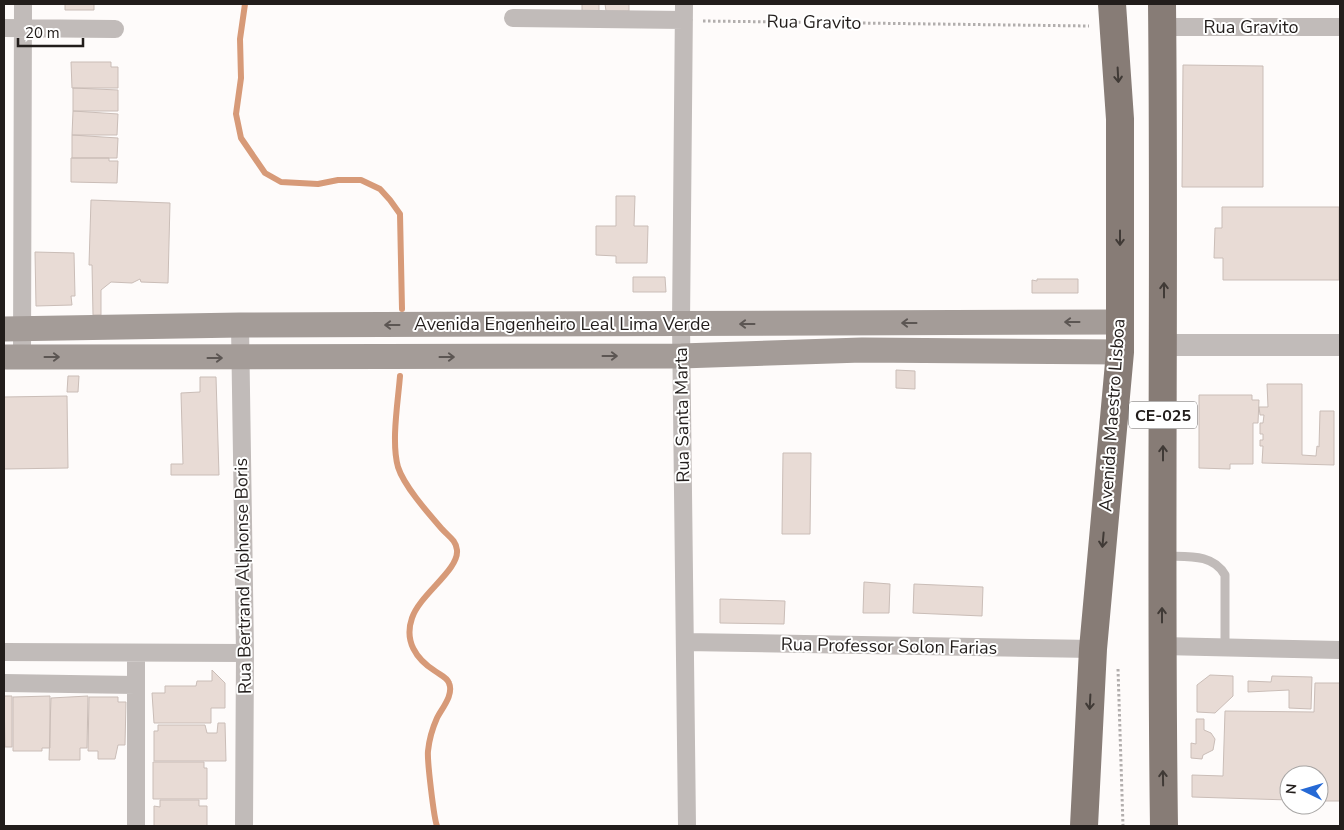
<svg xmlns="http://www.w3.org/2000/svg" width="1344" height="830" font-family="'Nunito Sans',sans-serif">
<rect width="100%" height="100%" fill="#fefbfa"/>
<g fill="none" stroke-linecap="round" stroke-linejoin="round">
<!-- stream -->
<path stroke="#d79a78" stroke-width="6" d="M245,4l-5,35 1,39 -5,36 5,24 24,35 16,9 37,2 20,-4h23l19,9 10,11 10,14 2,95
M400,376c-2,26 -9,66 -2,91 6,19 30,46 44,62 6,7 14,11 15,21 2,20 -37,44 -45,68 -8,23 4,41 23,53 5,4 12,6 14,12 5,12 -7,25 -12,35 -4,9 -8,23 -9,33 -1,9 6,68 9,75"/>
</g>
<!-- building -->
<path fill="#e8dbd5" stroke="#cabdb7" d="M65,4h29v6h-29z
M582,4h17v7h-17z
M605,4h24v7h-23z
M71,62h40v5h7v21h-46z
M1183,65l80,1v121h-81z
M73,88l45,2v21h-45z
M73,111l45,3 -1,21h-45z
M72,135l46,3 -1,20h-45z
M71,158h38v3h9l-1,22 -46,-1z
M616,196h19l-1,30h14l-1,37h-31v-7l-20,-1v-29h20z
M91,200l79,3 -2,80 -27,-1 -1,-3 -8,4 -21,-1 -10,8v25h-8l-1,-50h-3z
M1222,207h117v73h-116v-22h-9l1,-30h7z
M35,252l39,1 1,43h-4l1,9 -36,1z
M633,277h32l1,15h-33z
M1037,279h41v14h-46v-13l5,1z
M896,370l19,1v18l-19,-1z
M68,376h11l-1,16h-11z
M200,377h16l3,98h-48v-11h12l-2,-71 19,-1z
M1267,384h35v71l14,1 1,-10 2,1 1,-36h14v54l-72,-2 1,-17h-3v-6h3v-6h-3v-11h3l1,-8h-4l-1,-8h9z
M1199,395h53v5h7l-1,23h-5v41h-23v5l-31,-1z
M67,396l1,72 -64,1v-72z
M783,453h28l-1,81h-28z
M864,582l26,2 -1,29h-26z
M914,584l69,3 -1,29 -69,-3z
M720,599l65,2 -1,23 -64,-1z
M212,670l13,13v25h-14v15h-57l-2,-30h13v-7h31l1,-5h15z
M1210,675l23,1v20l-18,17 -18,-1v-27z
M1272,676l40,1 -1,32 -22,-1v-18l-41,2v-11l23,1z
M1315,683h25v118h-21v-26h-30v25l-97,-3v-22l31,1 2,-65 89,1z
M4,696h8v51h-7z
M50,696v52h-8v3h-29v-54z
M88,696l-1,52h-7v12h-31l2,-62z
M89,697h29v5h8l-1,43h-7l-3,14h-17v-8h-10z
M1196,719h8v11l7,3 4,6 -2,11 -10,5 -1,4 -11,-1v-15l5,1z
M218,723h7l1,38h-72v-30h4v-6h47l2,8h10z
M153,762h51v6h3v31h-54z
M160,800h39v6h8v20h-53v-20l6,1z"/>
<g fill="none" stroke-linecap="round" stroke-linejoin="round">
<!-- path -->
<path stroke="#b2aead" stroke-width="3" stroke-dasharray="2.5 2.5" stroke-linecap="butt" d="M703,21l386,5
M1118,669l5,157"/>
<!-- service -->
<path stroke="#c1bbb9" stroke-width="9" d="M1165,556c21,1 48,-3 60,19v72"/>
<!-- minor -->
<path stroke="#c1bbb9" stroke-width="18" d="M684,4l-3,320 6,502
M513,18l171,2
M1162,27h178
M4,28l111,1
M240,325l5,328 -1,173
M22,357l1,-353
M685,642l408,7
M1162,646l178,4
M4,652l241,1
M4,683l131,2
M136,826v-173"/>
<!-- tertiary -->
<path stroke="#c1bbb9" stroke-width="22" d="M1164,345h176"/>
<!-- secondary -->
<path stroke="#a49c98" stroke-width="25" d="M4,329l236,-4 880,-3
M4,357l677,-1 181,-6 258,2"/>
<!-- trunk -->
<path stroke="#877c76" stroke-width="28" d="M1162,4c3,274 -2,548 2,822
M1084,826l9,-177 27,-297v-233l-8,-115"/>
</g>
<!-- one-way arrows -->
<defs><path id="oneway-shaft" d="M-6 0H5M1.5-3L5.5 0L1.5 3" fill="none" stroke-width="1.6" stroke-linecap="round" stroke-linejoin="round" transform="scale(1.25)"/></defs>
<g stroke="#403a36">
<use href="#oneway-shaft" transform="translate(1118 75) rotate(87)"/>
<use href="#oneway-shaft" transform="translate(1120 238) rotate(90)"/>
<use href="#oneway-shaft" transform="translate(1164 290) rotate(-90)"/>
<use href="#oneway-shaft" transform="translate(1163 453) rotate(-90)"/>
<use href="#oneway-shaft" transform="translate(1103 540) rotate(95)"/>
<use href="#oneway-shaft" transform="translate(1162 615) rotate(-90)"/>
<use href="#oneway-shaft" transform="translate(1090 702) rotate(93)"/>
<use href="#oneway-shaft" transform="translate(1163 778) rotate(-91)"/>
</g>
<g stroke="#5c5653">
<use href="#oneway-shaft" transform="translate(1072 322) rotate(180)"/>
<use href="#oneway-shaft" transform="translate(909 323) rotate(180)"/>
<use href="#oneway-shaft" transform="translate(747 324) rotate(180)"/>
<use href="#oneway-shaft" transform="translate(392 325) rotate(180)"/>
<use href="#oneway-shaft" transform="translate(610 356)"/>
<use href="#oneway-shaft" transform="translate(52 357)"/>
<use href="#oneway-shaft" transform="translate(447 357)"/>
<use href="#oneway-shaft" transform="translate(215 358)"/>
</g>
<g text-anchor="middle" stroke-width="4" stroke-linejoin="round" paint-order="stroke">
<!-- shield labels -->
<rect fill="#fff" stroke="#64615f" stroke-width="1" x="1129" y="401.5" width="68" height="27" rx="4"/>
<g font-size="16" font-weight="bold" fill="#221d1b">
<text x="1163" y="421">CE-025</text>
</g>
<!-- street labels -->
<g font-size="18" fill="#221d1b" stroke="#fff">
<text transform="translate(814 22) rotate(1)" y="6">Rua Gravito</text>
<text x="1251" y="33">Rua Gravito</text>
<text x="562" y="330">Avenida Engenheiro Leal Lima Verde</text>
<text transform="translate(682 415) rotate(-91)" y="6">Rua Santa Marta</text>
<text transform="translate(1112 415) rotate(-86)" y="6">Avenida Maestro Lisboa</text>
<text transform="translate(243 576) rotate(-91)" y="6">Rua Bertrand Alphonse Boris</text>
<text transform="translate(889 646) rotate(1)" y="6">Rua Professor Solon Farias</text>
</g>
</g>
<!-- border -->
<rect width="1344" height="830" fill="none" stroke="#221d1b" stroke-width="10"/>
<!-- north arrow -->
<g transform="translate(1304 790) rotate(275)"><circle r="24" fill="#ffffff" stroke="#a7a5a4"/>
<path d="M0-4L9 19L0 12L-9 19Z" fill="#2569d5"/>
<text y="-8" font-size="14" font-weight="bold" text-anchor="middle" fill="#221d1b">N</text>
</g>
<!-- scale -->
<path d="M18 38v8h65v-8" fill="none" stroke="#221d1b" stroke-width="2.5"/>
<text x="25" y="38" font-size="15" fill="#221d1b" stroke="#ffffff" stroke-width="4" paint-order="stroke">20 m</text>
</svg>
